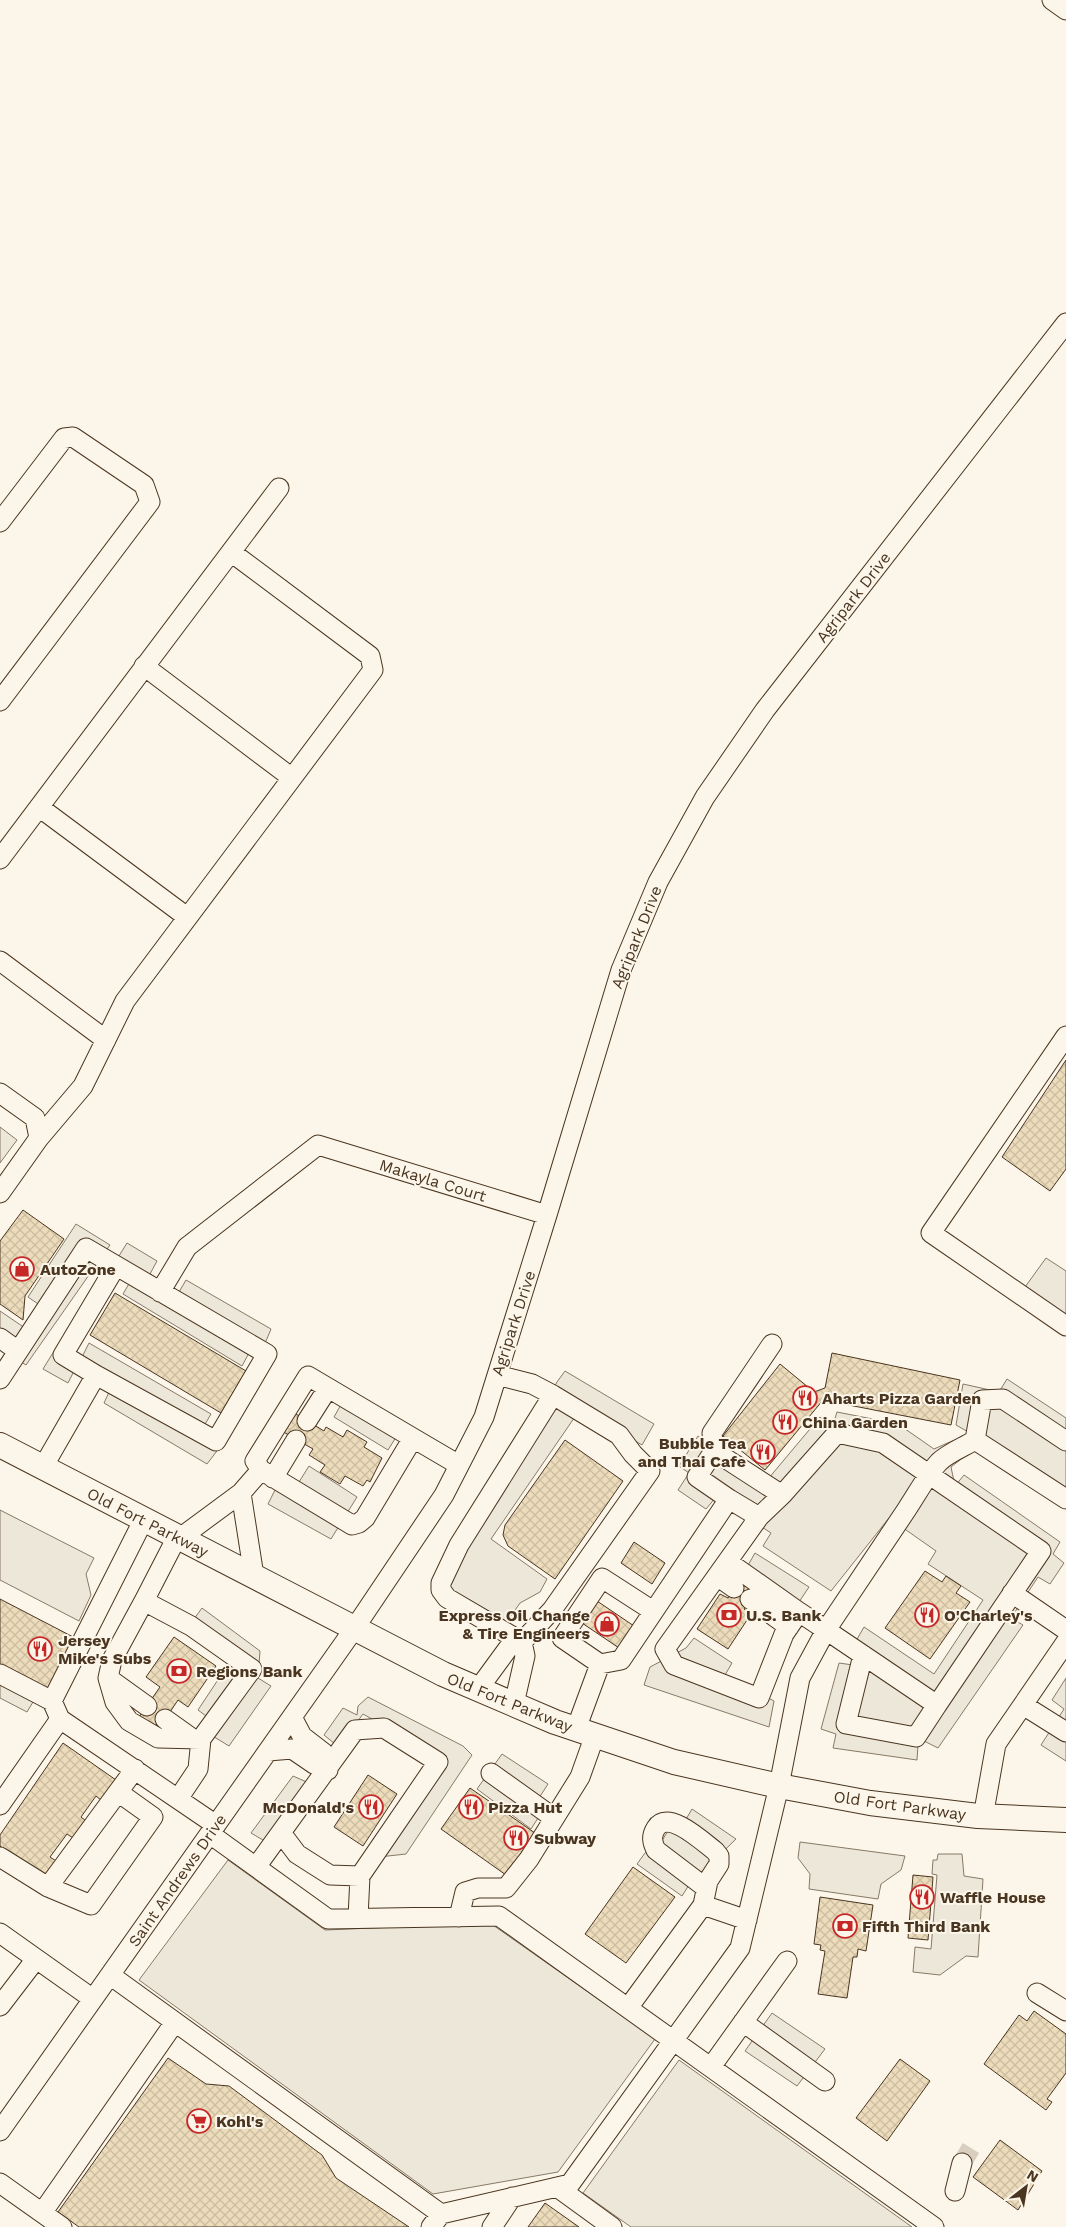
<svg xmlns="http://www.w3.org/2000/svg" width="1066" height="2227" font-family="'Work Sans',sans-serif">
<defs>
<pattern id="building-cross-hatch" width="8" height="8" patternUnits="userSpaceOnUse" patternTransform="scale(1.25)"><rect width="8" height="8" fill="#ecdcbc"/><path d="M0 0l8 8M0 8l8-8" fill="none" stroke="#ccbda1"/></pattern>
</defs>
<rect width="100%" height="100%" fill="#fbf6e9"/>
<!-- parking -->
<path fill="#ede7d9" stroke="#887966" d="M0,1127l17,13 -17,23z
M76,1224l34,21 -84,120 -25,-16 -1,1v-39l25,17 16,-22 -13,-9z
M127,1243l30,18 -7,13 29,18 7,-12 85,49 -5,12 -17,12 -7,13 -119,-72 7,-12 -13,-23z
M1046,1258l20,13v55l-46,-32z
M59,1343l23,14 7,-14 122,71 -7,12 22,13 -19,25 -103,-61 6,-13 -35,-21 -7,14 -25,-14z
M565,1371l89,53 -12,21 -61,-37 -90,131 56,40 -7,13 -20,11 -16,23 -60,-39 113,-205z
M1007,1379l59,39v71l-78,-51 -37,29 4,19 9,-11 96,67 -7,12 11,9 -14,21 -12,-7 -27,41 12,7 -85,123 -16,-8 -4,5 -1,15 -84,-12 3,-14 -15,-5 18,-66 14,2 3,-24 8,-14 70,47 49,-74 -55,-36 8,-13 -47,-33 -58,73 -68,-45 8,-13 -55,-36 -10,12 -28,-19 11,-17 -10,-7 19,-30 65,49 57,-68 12,11 5,-16 61,12 36,25 36,-16 -14,-8 7,-41 36,8z
M343,1401l55,33 -10,16 -54,-33z
M309,1466l48,31 -26,42 -63,-35 7,-14 24,-8z
M0,1510l94,48 -8,16 5,21 -12,26 -79,-41z
M755,1553l54,34 -10,15 -52,-35z
M202,1608l58,43 -2,27 13,8 -42,60 -18,-11 -1,-16 -12,-9 37,-56 -41,-35z
M694,1638l38,25 -7,12 49,26 -5,26 -125,-42 6,-18 36,-19z
M0,1678l36,19 -9,15 -27,-14z
M1066,1678v83l-25,-16 23,-36 -12,-9z
M368,1697l95,49 9,9 -66,99 -27,3 68,-96 -84,-47 -95,129 -17,-10 42,-57 16,7 26,-39 -11,-9 19,-27 14,7 1,-9z
M502,1754l46,30 -9,14 -1,20 -7,11 -54,-40z
M692,1809l44,30 -47,46 -7,11 -45,-32 8,-11 16,-11 7,-11 17,-10z
M800,1842l105,14 -4,14 -20,14 -3,15 -69,-10 1,-15 -12,-16z
M938,1854h24l2,22 19,3 -5,78 -12,-1 -26,19 -27,-3 2,-25 16,2 6,-74 -5,-1 1,-14h4z
M228,1860l97,70 165,-7 165,116 -97,133 -125,22 -294,-214z
M772,2013l53,36 -28,37 -52,-35z
M679,2060l233,167h-281l-48,-34z"/>
<!-- building -->
<path fill="url(#building-cross-hatch)" stroke="#4a3520" d="M1066,1060v109l-16,22 -48,-34z
M23,1210l41,29 -39,57 -2,24 -23,-16v-63z
M115,1293l131,78 -25,42 -131,-78z
M832,1353l128,27 -9,45 -128,-25 -58,70 -42,-34 57,-72 34,28 11,-4z
M291,1411l33,20 2,-4 17,10 4,-7 20,12 -3,5 18,11 -12,24 -3,-2 -4,6 -18,-10 -5,8 -20,-12 5,-7 -16,-10 4,-6 -33,-19z
M565,1440l58,41 -68,98 -47,-33 -5,-11 2,-10z
M634,1542l31,21 -13,21 -31,-21z
M925,1571l17,11 4,-6 15,10 -5,7 14,9 -40,57 -45,-31z
M741,1578l16,11 -13,20 7,5 -23,35 -31,-20 23,-35 8,4z
M0,1599l77,40 -27,52 -50,-26z
M597,1601l40,27 -15,22 -40,-27z
M174,1637l42,29 -28,41 -10,-7 -22,33 -19,-13 23,-33 -14,-10z
M63,1743l53,37 -14,21 -6,-5 -15,21 5,4 -13,17 -6,-4 -17,23 6,4 -11,16 -45,-31v-11z
M368,1775l29,19 -34,52 -29,-19z
M470,1788l65,45 -29,42 -65,-46z
M633,1867l42,30 -49,66 -41,-29z
M913,1875l20,2 -5,63 -20,-2z
M820,1897l53,8 -7,46 -8,-2 -1,8h-4l-6,41 -29,-4 7,-43 -5,-1 1,-5 -7,-1z
M1034,2011l32,23v39l-19,26 5,3 -6,8 -62,-46 35,-49 8,6z
M168,2058l38,26 23,2 93,69 14,23 73,49h-330l-21,-15z
M900,2059l30,22 -43,60 -31,-23z
M1000,2140l42,31 -24,39 -45,-33z
M545,2203l34,24h-51z"/>
<g fill="none" stroke-linecap="round" stroke-linejoin="round">
<!-- minor-tunnel -->
<path stroke="#d8cfc1" stroke-width="19" stroke-dasharray="19 9" stroke-linecap="butt" d="M962,2163l9,-15"/>
<!-- minor casing -->
<g stroke="#4a3520" stroke-width="21">
<path id="minor" d="M1052,0l14,10
M0,522l64,-84 9,-1 71,48 6,17 -150,199
M144,666l148,112
M39,807l148,110
M0,859l279,-371
M0,961l106,79
M1066,1036l-135,197 135,93
M0,1093l35,25 4,20 -39,55
M39,1138l44,-52 42,-85 248,-331 -3,-14 -139,-104
M160,1292l27,-45 131,-102 229,70
M0,1338l18,13
M96,1375l-33,-20 53,-89
M308,1376l105,62 -48,80 -6,5 -7,2 -91,-55 -6,-9z
M0,1379l86,-131 181,106 -51,87 -120,-66 -53,92
M307,1421l21,-33
M413,1438l46,27
M975,1440l7,-40 21,-1 63,42
M714,1451l-2,-18 60,-89
M273,1478l23,-38
M241,1493l13,83
M729,1499l30,18
M180,1538l61,-45 20,-23
M728,1562l71,50
M717,1576l17,12
M1012,1593l54,37
M750,1599l39,28
M144,1601l33,-64
M653,1611l-51,-33 -40,60 38,26 21,-4 108,-161 -32,-22 17,-26 68,44 55,-62 46,10 158,108 -104,154 -111,-75c27,-40 54,-80 81,-121 10,-15 20,-34 32,-47 9,-9 25,-15 36,-22l91,59
M863,1655l-17,69 70,13 21,-32
M0,1674l52,27 8,18 156,106
M108,1678l39,28
M479,1688l30,-41 13,-5 30,-32 98,-139 -17,-17 -14,-19 -66,-40 -21,-11 -35,-9
M52,1701l92,-182
M514,1704l11,-48 -3,-14 -75,-44 -6,-8v-7l18,-38 94,-150
M1023,1705l43,27
M292,1717l10,19 22,17 4,17
M165,1719l28,20
M576,1729l24,-65
M268,1751l24,-2 22,15 14,6
M491,1773l63,45
M178,1799l20,-30 3,-30 51,-70 -61,-43 -47,-25 -32,59 -4,18 7,24 14,19 29,17 43,1
M0,1805l60,-86
M983,1817l13,-73 70,-102
M210,1834l118,85 171,-3 435,311
M282,1834l15,20 33,21 30,1
M0,1857l48,30 43,18 62,-88 -35,-25 17,-23
M256,1867l99,-137 29,-2 54,34 -78,114 -2,42
M48,1887l70,-95
M703,1905l5,-24 11,-17v-8l-4,-5c-13,-10 -47,-42 -59,-23 -5,8 -4,14 0,22l50,38
M459,1917l6,-25 13,-4h28l23,-29 51,-82 15,-42
M0,1933l93,66
M110,1975l331,239
M1037,1993l29,18
M0,2006l36,-47
M628,2008l75,-103 44,15
M743,2022l82,59
M711,2067l76,-106
M0,2131l354,-502 90,-134 40,-78 63,-202 74,-245 37,-88 47,-85 60,-87 301,-387
M0,2183l62,44
M557,2187l55,40
M955,2191l7,-28
M42,2213l133,-191
M431,2227l10,-13 129,-30 170,-236 39,-162 21,-108 26,-48 -27,-18 -15,22 -25,64 -85,-33 -9,-16 94,-132 23,-22
M492,2227l20,-30"/>
</g>
<!-- major casing -->
<g stroke="#4a3520" stroke-width="26">
<path id="major" d="M0,1445l443,229 112,48 119,40 105,24 91,17 108,13 88,4"/>
</g>
<!-- minor -->
<use href="#minor" stroke="#fbf6e9" stroke-width="19"/>
<!-- major -->
<use href="#major" stroke="#fbf6e9" stroke-width="24"/>
</g>
<!-- icons -->
<defs>
<g id="shop-ring" transform="scale(1.25)"><circle r="9.5" fill="#fbf6e9" stroke="#c62828" stroke-width="1.5"/><path d="M-5-2.5h2.3a2.7 3.5 0 0 1 5.4 0H5L5.5 6h-11ZM-1.5-2.5h3a1.5 2.3 0 0 0-3 0Z" fill="#c62828"/></g>
<g id="restaurant-ring" transform="scale(1.25)"><circle r="9.5" fill="#fbf6e9" stroke="#c62828" stroke-width="1.5"/><path d="M-5-6h1v4h1v-4h1v4h1v-4h1v5L-1.5 .5V6h-2V.5L-5-1ZM5-6V6H3V1.5H1.5Q1.5-4 5-6Z" fill="#c62828"/></g>
<g id="bank-ring" transform="scale(1.25)"><circle r="9.5" fill="#fbf6e9" stroke="#c62828" stroke-width="1.5"/><path d="M-6-4H6V4H-6ZM0-2.3a2.3 2.3 0 1 0 0 4.6a2.3 2.3 0 1 0 0-4.6Z" fill="#c62828"/></g>
<g id="supermarket-ring" transform="scale(1.25)"><circle r="9.5" fill="#fbf6e9" stroke="#c62828" stroke-width="1.5"/><path d="M-6-5.5h2.5l.6 2H6L4.5 2H-2.5L-4.4-4H-6ZM-1.5 3.2a1.3 1.3 0 1 0 .1 0ZM3 3.2a1.3 1.3 0 1 0 .1 0Z" fill="#c62828"/></g>
</defs>
<g fill-rule="evenodd">
<use href="#shop-ring" x="22" y="1269"/>
<use href="#restaurant-ring" x="805" y="1398"/>
<use href="#restaurant-ring" x="785" y="1422"/>
<use href="#restaurant-ring" x="763" y="1452"/>
<use href="#bank-ring" x="729" y="1615"/>
<use href="#restaurant-ring" x="927" y="1615"/>
<use href="#shop-ring" x="607" y="1624"/>
<use href="#restaurant-ring" x="40" y="1649"/>
<use href="#bank-ring" x="179" y="1671"/>
<use href="#restaurant-ring" x="371" y="1807"/>
<use href="#restaurant-ring" x="471" y="1807"/>
<use href="#restaurant-ring" x="516" y="1838"/>
<use href="#restaurant-ring" x="922" y="1897"/>
<use href="#bank-ring" x="845" y="1926"/>
<use href="#supermarket-ring" x="199" y="2121"/>
</g>
<g text-anchor="middle" stroke-width="4" stroke-linejoin="round" paint-order="stroke">
<!-- street labels -->
<g font-size="16" fill="#4a3520" stroke="#fbf6e9">
<text transform="translate(853 597) rotate(-52)" y="6">Agripark Drive</text>
<text transform="translate(636 937) rotate(-68)" y="6">Agripark Drive</text>
<text transform="translate(433 1180) rotate(17)" y="6">Makayla Court</text>
<text transform="translate(513 1323) rotate(-72)" y="6">Agripark Drive</text>
<text transform="translate(148 1522) rotate(27)" y="6">Old Fort Parkway</text>
<text transform="translate(510 1702) rotate(22)" y="6">Old Fort Parkway</text>
<text transform="translate(900 1805) rotate(8)" y="6">Old Fort Parkway</text>
<text transform="translate(177 1880) rotate(-55)" y="6">Saint Andrews Drive</text>
</g>
<!-- poi labels -->
<g font-size="16" font-weight="bold" fill="#4a3520" stroke="#fbf6e9" text-anchor="start">
<text x="40" y="1275">AutoZone</text>
<text x="822" y="1404">Aharts Pizza Garden</text>
<text x="802" y="1428">China Garden</text>
<text x="746" y="1449" text-anchor="end">Bubble Tea<tspan x="746" dy="18">and Thai Cafe</tspan></text>
<text x="590" y="1621" text-anchor="end">Express Oil Change<tspan x="590" dy="18">&amp; Tire Engineers</tspan></text>
<text x="746" y="1621">U.S. Bank</text>
<text x="944" y="1621">O'Charley's</text>
<text x="58" y="1646">Jersey<tspan x="58" dy="18">Mike's Subs</tspan></text>
<text x="196" y="1677">Regions Bank</text>
<text x="354" y="1813" text-anchor="end">McDonald's</text>
<text x="488" y="1813">Pizza Hut</text>
<text x="534" y="1844">Subway</text>
<text x="940" y="1903">Waffle House</text>
<text x="862" y="1932">Fifth Third Bank</text>
<text x="216" y="2127">Kohl's</text>
</g>
</g>
<!-- north arrow -->
<g transform="translate(1026 2187) rotate(31)" stroke="#fbf6e9" stroke-width="4" paint-order="stroke">
<path d="M0-4L9 19L0 12L-9 19Z" fill="#4a3520"/>
<text y="-8" font-size="14" font-weight="bold" text-anchor="middle" fill="#4a3520">N</text>
</g>
</svg>
